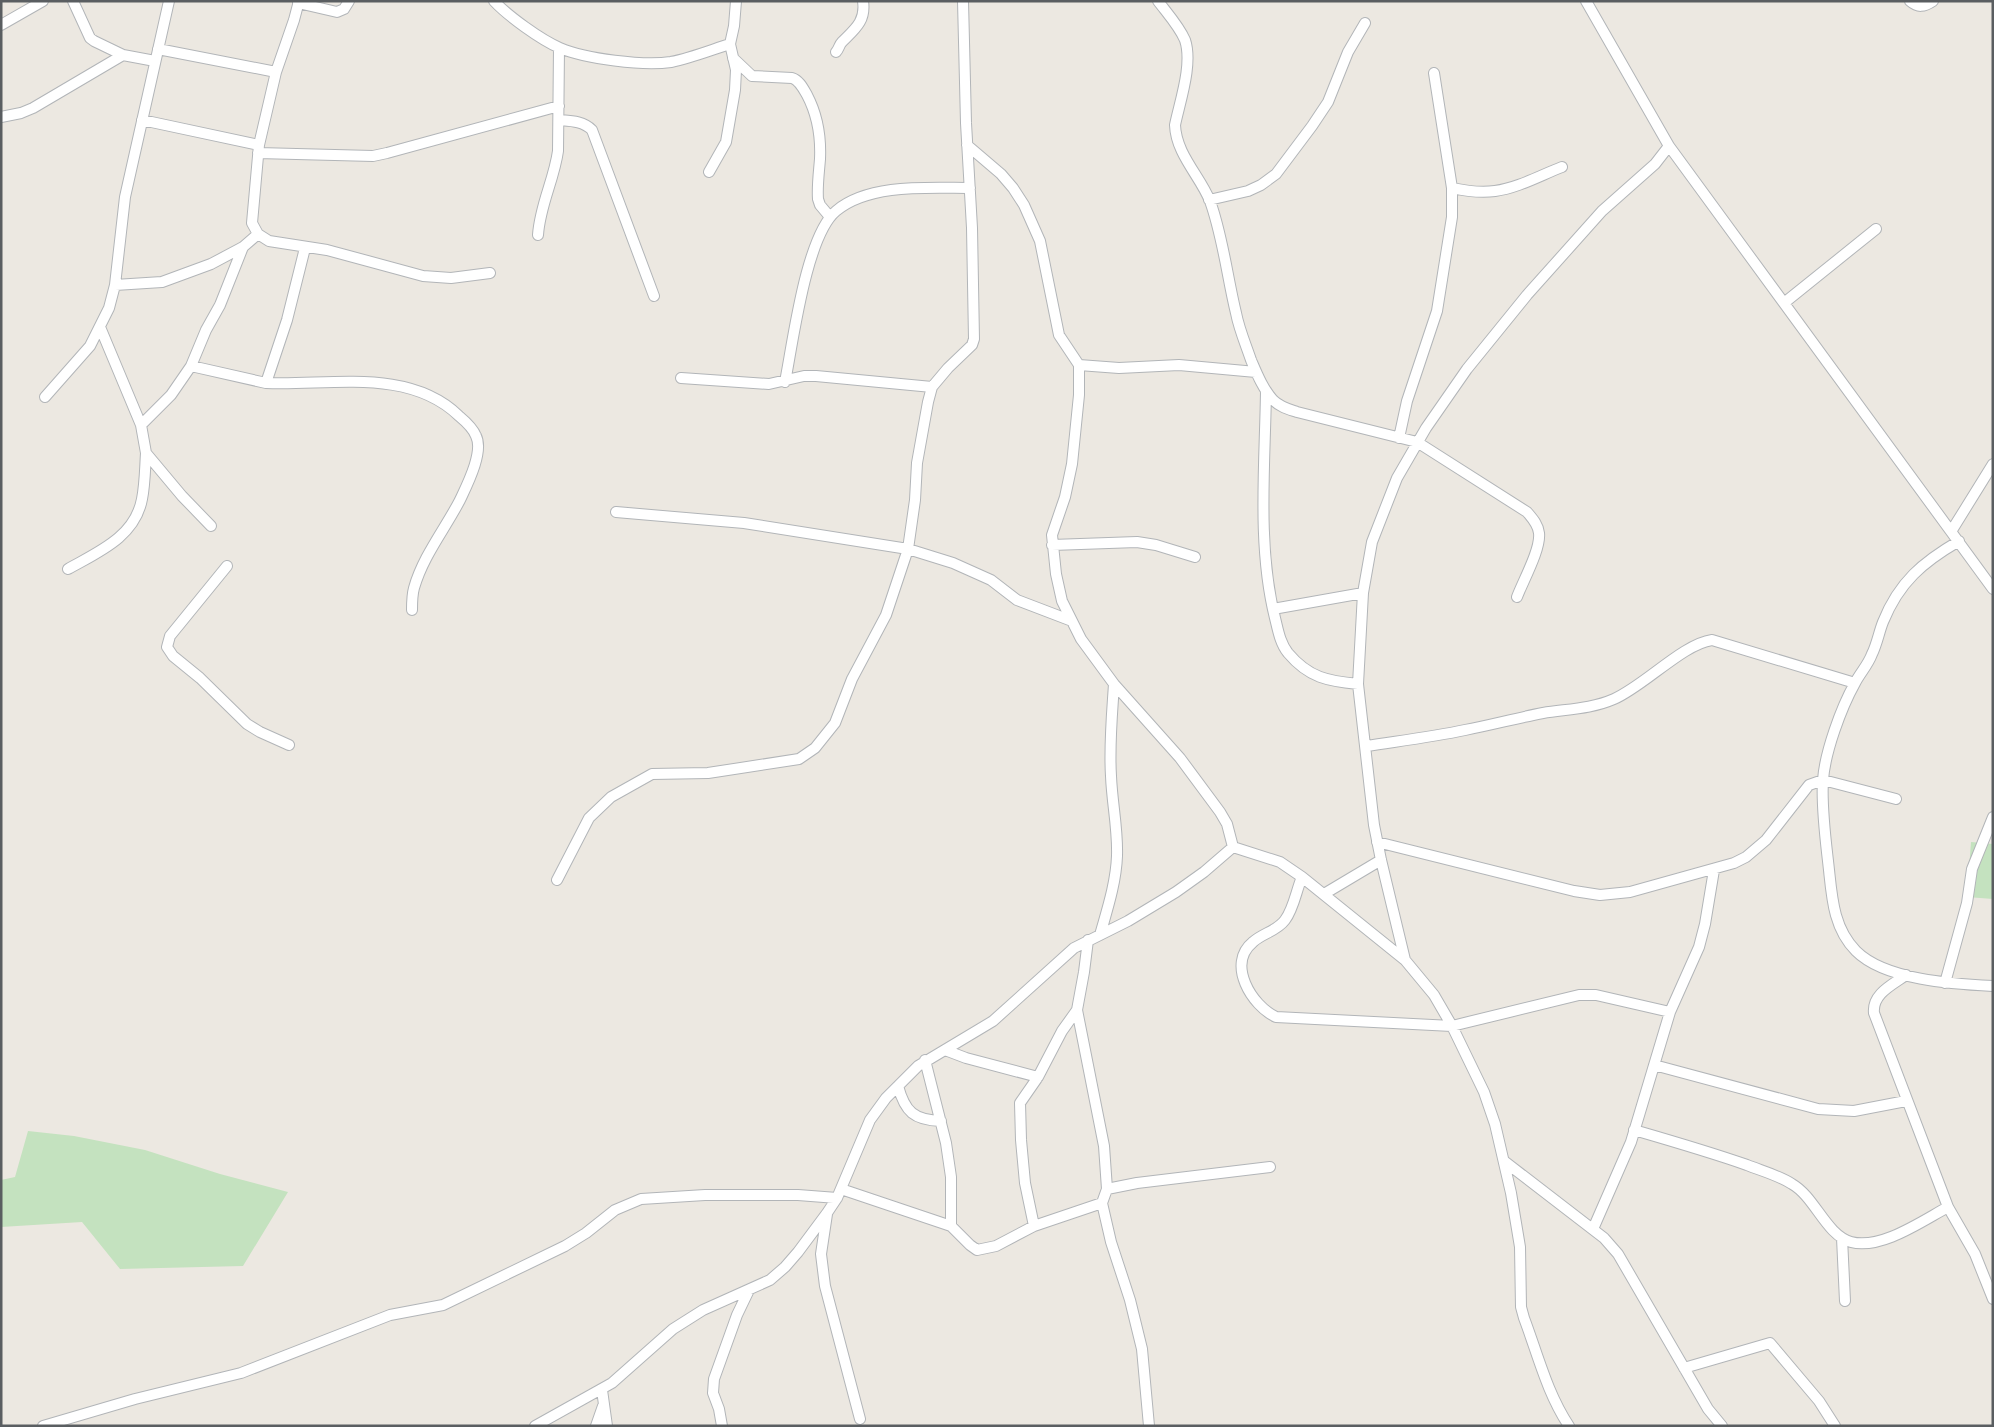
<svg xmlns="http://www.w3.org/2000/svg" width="1994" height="1427" font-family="'DM Sans',sans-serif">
<rect width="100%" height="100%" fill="#ece8e1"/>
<!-- green -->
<path fill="#c4e2bf" d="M1971,842l22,2v55l-26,-2z
M28,1131l46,5 71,14 75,24 68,18 -45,74 -123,3 -38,-47 -81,5v-47l14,-3z"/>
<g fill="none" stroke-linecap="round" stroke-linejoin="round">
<!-- minor casing -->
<g stroke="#b2b5b8" stroke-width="12">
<path id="minor" d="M73,1l17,37 4,3 29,14 32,6
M494,1c14,15 47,39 66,47 26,11 83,18 111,14 20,-4 40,-12 59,-18
M1158,1c9,12 21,25 27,39 8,24 -5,61 -10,85 1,29 25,51 35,76 13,36 17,75 26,112 3,16 10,32 15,47 6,14 12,29 22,40 7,7 15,9 24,12l120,30 110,70c5,6 11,12 12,21 2,16 -16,48 -22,64
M1586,1l83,145 324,443
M1910,1c8,7 14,6 23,0
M298,3l39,9 7,-3 5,-8
M1,25l42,-24
M158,49l118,23
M836,52c3,-3 3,-7 6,-10 13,-13 24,-21 21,-41
M733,58l19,18 40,2c7,2 11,10 15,17 10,19 14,42 13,64 -1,13 -3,27 -2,40l2,6 10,12
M1,117l20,-4 12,-5 90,-53
M142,120l117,25
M559,120c12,1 24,1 33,10l62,166
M967,145l34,29 12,14 11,17 16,36 19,94 20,30v30l-7,69 -7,33 -13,38 4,39 6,27 19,38 33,45 66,74 40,54 7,12 6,23 47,15 22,15 103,83
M258,153l115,3 14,-3 172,-47
M709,172l17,-30 9,-52 1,-20 -6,-26 4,-18 2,-25
M1452,188c14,3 29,5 43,3 23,-3 46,-16 67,-24
M1209,200l39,-9 13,-6 15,-11 36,-48 16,-24 20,-50 17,-29
M258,234l11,7 58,9 96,26 28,2 39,-5
M538,235c2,-30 16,-55 20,-84l1,-103
M115,285l47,-3 49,-18 32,-17
M1784,303l92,-74
M100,327l41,98 5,28 36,43 29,30
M1079,365l40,3 60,-3 77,7
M191,366l75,17 21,-63 18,-72
M681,378l88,6 35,-8h12l116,11
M785,382c8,-40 21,-146 51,-171 33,-28 94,-23 134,-23
M266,383c63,3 143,-16 193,33 6,5 14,12 17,20 8,16 -9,49 -16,64 -15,29 -37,56 -46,88 -2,7 -2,15 -2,22
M1266,391c-1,74 -9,155 9,227 3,12 5,25 13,35 21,25 40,28 70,31
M45,397l45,-51 19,-38 6,-23 10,-88 44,-196
M141,425l30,-30 20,-29 15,-36 14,-25 23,-58 15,-13 -6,-11 7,-78 17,-73 18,-52 5,-19
M1399,438l8,-37 30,-90 15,-94v-29l-18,-115
M616,512l128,11 164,26 45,14 38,17 26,20 55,21
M1952,530l41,-66
M1959,541c-36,21 -60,41 -76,81 -4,10 -6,22 -11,32 -4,11 -12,19 -17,29 -14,25 -30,69 -32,97 -2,28 3,62 6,90 3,29 5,59 27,81 29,29 97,33 137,35
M1052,545l85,-3 19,3 39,12
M227,566l-57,70 -3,11 6,9 27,22 47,46 13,8 29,13
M68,569c30,-17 67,-32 74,-70 3,-15 3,-31 4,-46
M1273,609l90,-16
M1367,746c32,-5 65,-9 98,-16 26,-5 52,-12 78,-17 25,-4 48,-4 71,-14 30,-13 69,-55 98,-59l143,43
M1377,842l197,49 26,4 30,-3 104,-29 12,-6 20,-17 43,-55 14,-5 73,19
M1302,877c-6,14 -8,31 -17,43 -8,11 -22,13 -32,22 -27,22 -1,64 23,75l176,9 127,-31h17l74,17
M557,880l32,-62 22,-21 41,-23 56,-1 91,-14 16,-11 20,-25 17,-44 34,-64 22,-66 7,-49 2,-37 11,-61 4,-15 16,-19 24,-23 2,-6 -2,-111 -6,-105 -3,-122
M1324,894l57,-34
M1100,935c7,-25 16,-52 17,-79 1,-27 -5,-53 -6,-80 -2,-30 1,-61 3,-92
M1088,940l-4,32 -7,38 27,136 3,43 -5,14 9,39 19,58 12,49 7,77
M1906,975c-14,10 -34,19 -32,38l74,194
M1945,983l22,-80 5,-34 21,-52
M945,1050l21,8 72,19
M925,1060l21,83 5,34v49
M1654,1065l164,44 36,2 52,-10
M898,1086c7,26 16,34 43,35
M1634,1130c38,11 76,22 113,35 15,6 31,10 45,19 23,13 34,51 59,58 30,8 71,-21 97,-35l27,47 18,45
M1504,1161l100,77 14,16 90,155 14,17
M841,1189l110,37 19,19 7,5 19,-4 38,-20 68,-23
M1107,1189l30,-6 133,-16
M827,1214l-6,40 4,32 35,133
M1034,1226l-9,-43 -4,-43 -1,-37 18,-26 24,-46 15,-21
M1593,1229l38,-87 39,-130 29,-65 6,-23 9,-54
M1842,1238l3,63
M1684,1368l86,-25 49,58 16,25
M602,1390l5,36
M43,1426l92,-27 106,-26 149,-58 53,-10 122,-59 21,-13 29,-23 26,-11 64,-4h93l39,3
M535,1426l77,-43 61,-54 30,-19 67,-30 15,-13 13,-15 29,-39 10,-15 33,-78 16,-22 32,-32 75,-45 81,-73 54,-27 48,-29 28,-20 29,-25
M596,1426l7,-20
M722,1426l-3,-17 -6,-16 1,-14 23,-64 12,-25
M1569,1426c-22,-33 -31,-71 -45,-108l-3,-11 -1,-60 -9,-54 -16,-69 -11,-32 -32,-66 -18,-31 -29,-35 -24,-100 -7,-35 -16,-141 5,-91 9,-51 25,-64 29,-50 41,-59 60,-74 75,-84 53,-47 14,-18"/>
</g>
<!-- minor -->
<use href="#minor" stroke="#fff" stroke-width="10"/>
</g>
<!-- border -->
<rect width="1994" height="1427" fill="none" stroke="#5a5e61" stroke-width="5"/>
</svg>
